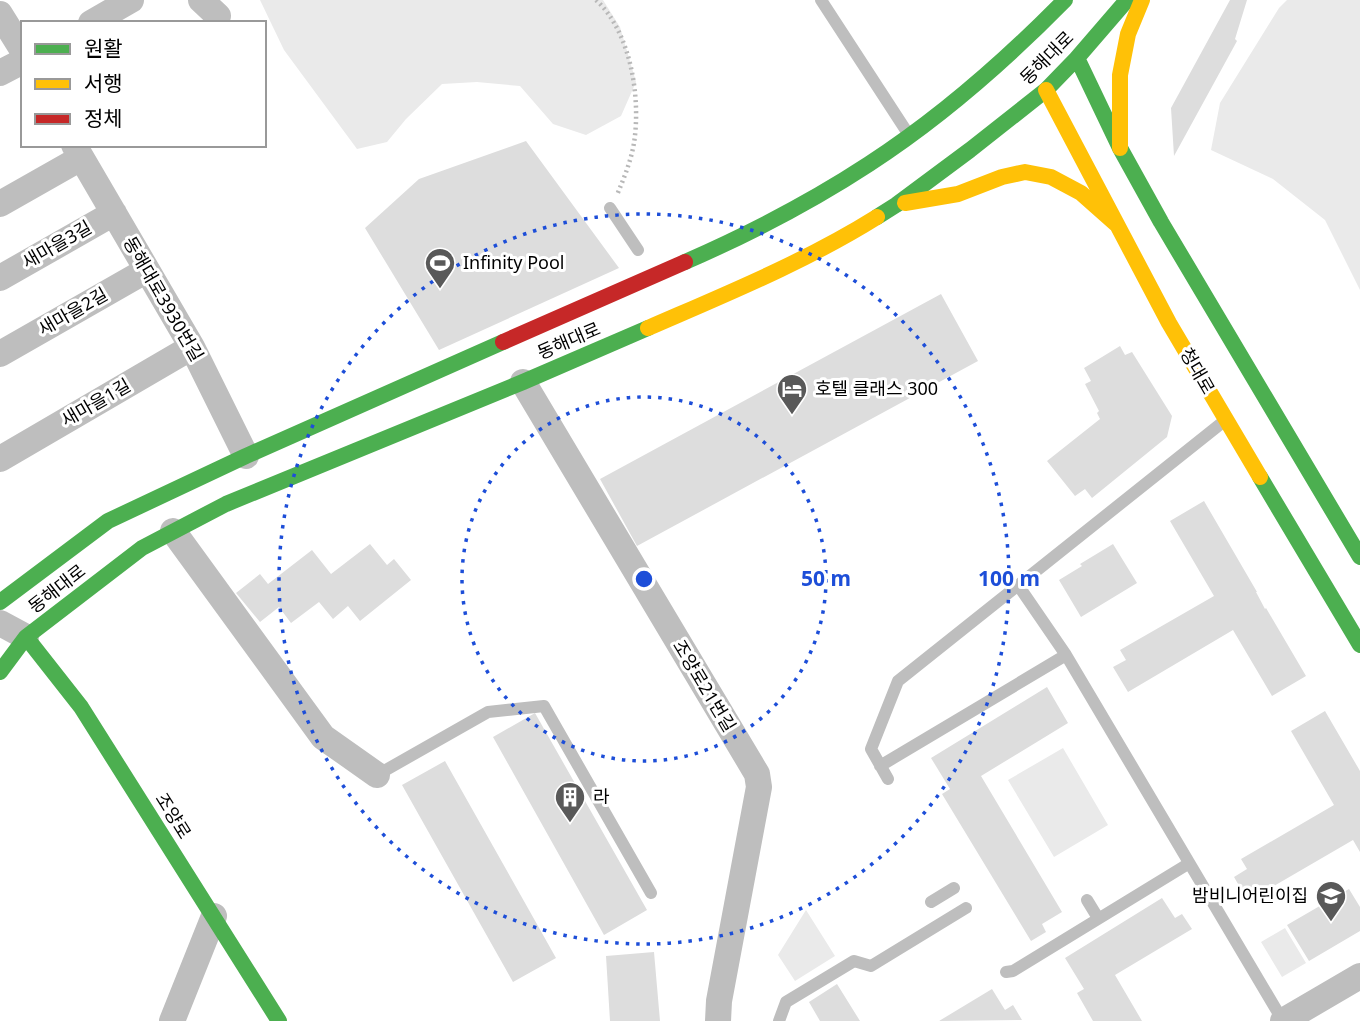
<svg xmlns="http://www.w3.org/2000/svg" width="1360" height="1021" font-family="'Noto Sans','Noto Sans KR',sans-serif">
<rect width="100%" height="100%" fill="#fff"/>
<!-- green -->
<path fill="#eaeaea" d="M260,0h343l17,27 16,55 -15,34 -35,19 -33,-11 -33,-38 -43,-4 -35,2 -36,35 -19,23 -30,7 -73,-99z
M1287,0h73v290l-35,-70 -52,-41 -62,-29 9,-47 59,-95z
M1063,748l45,77 -54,32 -46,-77z
M806,910l29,46 -40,25 -17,-26z
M1285,928l21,35 -24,14 -21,-35z"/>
<!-- building -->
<path fill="#ddd" d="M1230,0h17l-12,39 2,2 -63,115 -3,-48z
M526,141l93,127 -180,82 -74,-122 54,-49z
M941,294l37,67 -341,185 -37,-67z
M1120,346l5,9 7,-3 40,64 -5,21 -75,61 -7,-9 -10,7 -28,-35 53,-42 -3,-6 2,-2 -14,-27 6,-3 -7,-13z
M1204,501l53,91h-1l9,17 1,-1 40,68 -34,20 -39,-66 -105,62 -15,-25 13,-7 -6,-10 94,-54 -44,-75z
M370,544l17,21 7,-6 17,21 -51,41 -12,-15 -15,13 -14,-17 -28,21 -12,-16 -19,15 -24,-29 24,-19 8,10 44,-34 19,24z
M1113,544l24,39 -56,34 -22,-37 23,-14 -2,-2z
M1047,687l21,36 -87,53 81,136 -20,12 4,8 -15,9 -89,-147 8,-5 -19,-31z
M1325,711l35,60v81l-7,-12 -105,61 -14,-24 13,-8 -6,-10 93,-54 -43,-74z
M535,713l112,197 -43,25 -111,-198z
M445,761l111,197 -43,24 -111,-197z
M1349,889l11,18v24l-51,30 -22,-36z
M1162,898l13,20 7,-4 10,15 -77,46 27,46h-49l-16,-28 7,-4 -19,-31z
M654,952l6,69h-50l-4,-65z
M837,984l23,37h-40l-11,-19z
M992,989l13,21 8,-5 9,15 -83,1z"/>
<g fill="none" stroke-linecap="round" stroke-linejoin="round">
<!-- path -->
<path stroke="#b8b8b8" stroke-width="4.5" stroke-dasharray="2 3.5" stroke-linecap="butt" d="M596,0c35,32 45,98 38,143 -3,18 -10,35 -17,52"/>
<!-- lane -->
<path stroke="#bebebe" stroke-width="12" d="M821,0l86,132
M610,208l28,42
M1018,585l48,70 217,366
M880,766l186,-111
M377,775l111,-63 56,-6 107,187
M888,779l-17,-30 27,-68 325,-259
M1087,900l11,18
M931,902l23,-14
M1006,972l7,-1 175,-107
M779,1021l7,-19 68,-41 17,5 95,-58"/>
<!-- street -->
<path stroke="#bebebe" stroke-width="26" d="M201,0l17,16
M0,14l23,37
M91,23l40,-23
M0,73l23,-12
M74,145l118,202 54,109
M0,204l81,-46
M0,278l114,-65
M0,354l147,-84
M523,382l234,392 2,13 -40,214 -1,20
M0,459l192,-112
M173,531l150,206 54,38
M0,623l26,14
M172,1021l42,-105
M1283,1021l77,-45"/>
<!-- fast -->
<path stroke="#4caf50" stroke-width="16" d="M1077,58l43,90 41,74 199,335
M877,217l19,-12 74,-55 76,-60 31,-32 50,-58
M685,262c64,-28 126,-60 184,-98 71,-46 137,-104 196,-164
M1260,477l100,168
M0,602l108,-81 138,-65 257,-114
M26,637l55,70 198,314
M0,672l26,-35 116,-89 84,-44 297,-122 125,-54"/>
<!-- slow -->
<path stroke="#ffc107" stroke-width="16" d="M1046,90l123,233 91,154
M1120,148v-73l8,-41 14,-34
M905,203l53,-9 44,-17 23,-5 26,5 30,16 35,31
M648,328c78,-34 157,-66 229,-111"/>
<!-- jam -->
<path stroke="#c62828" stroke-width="16" d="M503,342l182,-80"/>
</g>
<!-- distance rings -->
<g fill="none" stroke="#1d4ed8" stroke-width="3.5" stroke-dasharray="3.5 7">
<circle cx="644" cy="579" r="182"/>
<circle cx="644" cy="579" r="365"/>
</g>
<!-- icons -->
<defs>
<g id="stadium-pin" transform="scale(1.575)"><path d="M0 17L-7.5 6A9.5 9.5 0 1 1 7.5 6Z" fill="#595959" stroke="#fff"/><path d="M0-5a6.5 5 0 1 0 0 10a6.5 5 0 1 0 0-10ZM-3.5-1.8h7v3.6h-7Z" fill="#fff"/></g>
<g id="hotel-pin" transform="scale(1.575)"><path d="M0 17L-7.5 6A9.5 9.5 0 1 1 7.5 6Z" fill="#595959" stroke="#fff"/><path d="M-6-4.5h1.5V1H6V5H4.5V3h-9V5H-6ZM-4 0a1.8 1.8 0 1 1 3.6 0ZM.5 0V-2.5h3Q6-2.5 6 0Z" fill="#fff"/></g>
<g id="building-pin" transform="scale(1.575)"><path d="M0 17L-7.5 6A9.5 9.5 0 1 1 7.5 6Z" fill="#595959" stroke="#fff"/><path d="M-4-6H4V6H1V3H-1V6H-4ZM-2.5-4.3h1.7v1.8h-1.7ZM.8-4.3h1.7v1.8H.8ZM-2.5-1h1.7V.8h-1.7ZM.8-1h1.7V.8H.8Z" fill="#fff"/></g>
<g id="school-pin" transform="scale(1.575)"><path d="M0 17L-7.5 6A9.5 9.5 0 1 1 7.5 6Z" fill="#595959" stroke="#fff"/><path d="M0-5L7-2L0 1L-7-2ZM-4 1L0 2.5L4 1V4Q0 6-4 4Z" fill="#fff"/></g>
</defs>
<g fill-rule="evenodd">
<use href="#stadium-pin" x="440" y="263"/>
<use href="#hotel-pin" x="792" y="389"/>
<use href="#building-pin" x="570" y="797"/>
<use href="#school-pin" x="1331" y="896"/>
</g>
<g text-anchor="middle" stroke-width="6" stroke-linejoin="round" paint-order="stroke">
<!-- street labels -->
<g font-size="18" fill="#000" stroke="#fff">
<text transform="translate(1047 58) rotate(-45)" y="6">동해대로</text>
<text transform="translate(57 245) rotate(-30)" y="6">새마을3길</text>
<text transform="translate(163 299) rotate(60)" y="6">동해대로3930번길</text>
<text transform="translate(73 312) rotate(-30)" y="6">새마을2길</text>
<text transform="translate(569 341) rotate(-23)" y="6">동해대로</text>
<text transform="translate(1197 371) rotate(60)" y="6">청대로</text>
<text transform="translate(96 403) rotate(-30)" y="6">새마을1길</text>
<text transform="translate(57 589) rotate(-38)" y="6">동해대로</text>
<text transform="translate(704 686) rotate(59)" y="6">조양로21번길</text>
<text transform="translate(173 816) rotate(58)" y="6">조양로</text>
</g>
<!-- poi labels -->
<g font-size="18" fill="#000" stroke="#fff" text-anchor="start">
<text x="463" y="269">Infinity Pool</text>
<text x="815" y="395">호텔 클래스 300</text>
<text x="593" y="803">라</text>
<text x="1308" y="902" text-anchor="end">밤비니어린이집</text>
</g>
</g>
<circle cx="644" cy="579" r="10" fill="#1d4ed8" stroke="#fff" stroke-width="3.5"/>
<g font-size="21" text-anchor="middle" font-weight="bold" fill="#1d4ed8" stroke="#fff" stroke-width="6" stroke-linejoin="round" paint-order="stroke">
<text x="826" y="586">50 m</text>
<text x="1009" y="586">100 m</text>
</g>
<!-- legend -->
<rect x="21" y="21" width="245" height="126" fill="#ffffff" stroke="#999999" stroke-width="2"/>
<rect x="35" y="44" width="35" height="10" fill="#4caf50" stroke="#999999" stroke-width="2"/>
<text x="84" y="56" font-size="21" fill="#000000">원활</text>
<rect x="35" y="79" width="35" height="10" fill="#ffc107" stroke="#999999" stroke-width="2"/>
<text x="84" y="91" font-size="21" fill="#000000">서행</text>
<rect x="35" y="114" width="35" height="10" fill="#c62828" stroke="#999999" stroke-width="2"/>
<text x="84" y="126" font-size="21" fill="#000000">정체</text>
</svg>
